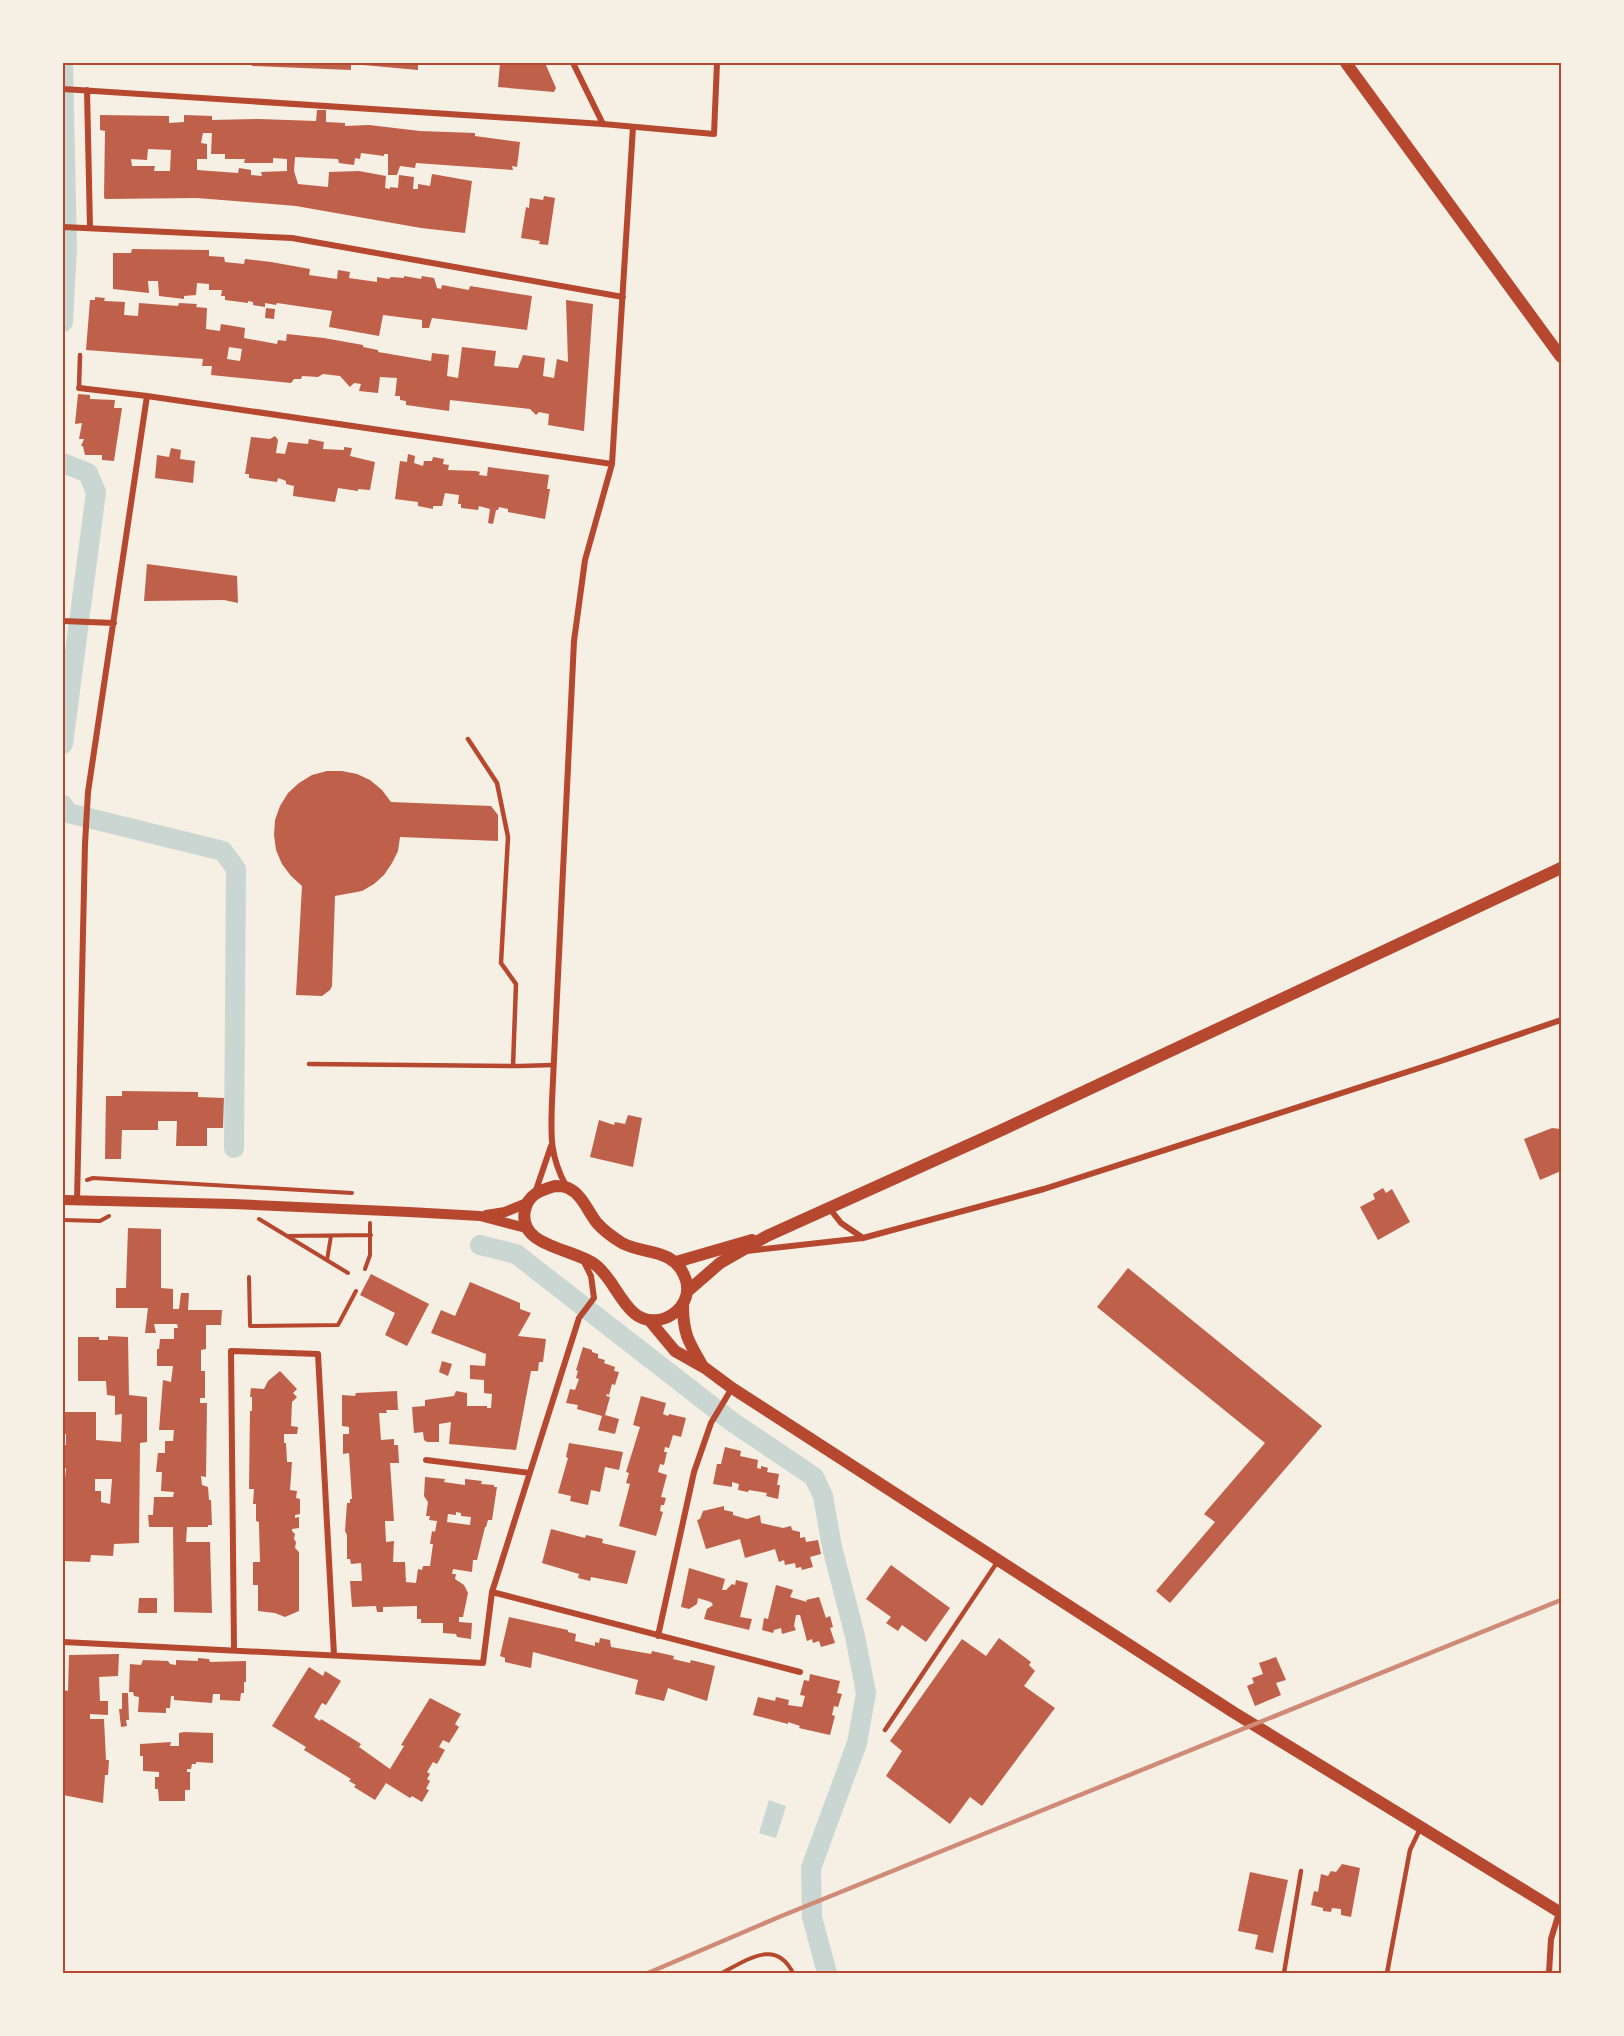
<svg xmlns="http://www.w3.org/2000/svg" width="1624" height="2036" font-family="Spectral,serif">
<rect width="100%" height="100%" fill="#f6efe4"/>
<!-- water -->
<path fill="#c9d6d2" d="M769,1800l17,6 -10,32 -17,-5z"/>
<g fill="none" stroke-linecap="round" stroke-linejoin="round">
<!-- canal -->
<path stroke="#c9d6d2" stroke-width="20" d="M63,322l4,-73 -4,-186
M63,463l25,10 8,19 -33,252
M63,805l5,8 155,38 13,18 -2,279
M480,1245l36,9 215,167 83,56 9,19 9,51 23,89 11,57 -9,50 -46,125 1,49 15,56"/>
</g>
<!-- building -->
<path fill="#bf614a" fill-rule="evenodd" d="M252,63h99v7l-99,-4z
M364,63h54v7l-55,-5z
M500,63h45l11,25 -2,4 -56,-5z
M317,110h9v12l19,1v3l24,-1 51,6 55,2v3l45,6 -3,25 -5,-1 1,4 -97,-7 -1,5 -15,-2 -3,9h-9v-21h-4v2l-23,-3 -1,6 -5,-1 -1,7 -15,-2 -1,-4 -43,-2 -1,14 4,13 30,3 1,-15 30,-1 27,5 -1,12 5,1v-2l8,1 1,-13 15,2 -1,12h5v-5l12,2 2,-12 40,7 -7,52 -44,-5 -125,-22 -99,-8 -92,1 -1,-2 1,-66 -5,-1v-15l69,1v7l15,-1v-7l28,1v4l47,-1 57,2zM203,133h9l-1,21h14v5h20l-1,4h29v-5l14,1v12l-26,1 1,4 -11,-1v-5l-12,-2 -1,5 -41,-3v-11h10v-15l-6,-1zM148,149l23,1 -1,21h-16l1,-5h-23l-1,-7 16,1z
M544,196l11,2 -7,47 -9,-1 1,-3 -19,-3 5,-31 3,1 1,-10 13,2z
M132,249l77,1v6l15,1 1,5 19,2 1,-5 26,3 39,7 -1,6 28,4 1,-9 12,2 -1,6 28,4v-5l12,2 2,-2 13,1v-2l17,3 1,-3 12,2 3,10 4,1 1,-4 27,5 1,-4 62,10 -5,34 -95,-12 -3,10h-7v-8l-39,-5 -4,21 -50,-9 3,-16 -55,-8 -1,2 -11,-2v4l-12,-2v-3l-5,-1v2l-23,-3v-4h-4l1,-6h-13v-6l-12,-1 -1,12 -12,1v3l-25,-3 -1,-15h-10l1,12 -36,-4v-36h18z
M95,297l10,1 -1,3 21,1 -1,13 14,1 1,-13 39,3 1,-3 18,1 -1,3 11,1 -1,21 14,2 1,-7 24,4 -1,10 33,6 1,-4 8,1 1,-7 37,4 39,7v2l15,3v2l53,9 1,-8 17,2 -2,21 11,2 4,-31 34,4 -2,15 24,2 5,-13 22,3 -2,18 11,2 3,-19 11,3 -2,-62 27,4 -9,127 -36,-6 1,-11 -10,-2 -3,3 -6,-6 -80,-9 -1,11 -43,-6v-4l-6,-1v-4h-5l2,-18 -17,-1 -2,16 -19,-2 2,-7 -7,-1 -4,4 -10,-11 -17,-2 -5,3 -16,-1 -1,3h-7l-3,4 -80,-8 1,-9h-10l1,-7 -117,-9 4,-50h5zM229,347l13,2 -2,12 -13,-2z
M266,308l9,1 -1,10 -9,-1z
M78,394l12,1v4l25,1 -1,8h8l-8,53 -12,-1v-5h-17l-2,-9h-2l3,-7h-5l3,-16 -7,1z
M275,436l3,4 -2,13 9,1 3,-12 20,2 1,-5 15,3 -1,7 21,1v-3l8,1 -2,8 25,6 -5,28 -12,-1v2l-20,-3 -3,14 -42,-6 1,-10 -8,-2v-3l-5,-2 -3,-1 -1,4 -28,-4v-4h-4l6,-37 19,2z
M171,448l10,2 -1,9 15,2 -2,22 -38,-5 2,-23 12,2z
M408,454l7,2 -1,7 9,3 1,-5h8l1,-4 11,2 -1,5 6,1 -1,5 28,1 4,1 -1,3 8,1 1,-9 61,8 -2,14h3l-5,30 -37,-7v-3l-9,-2 -1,3h-2l-3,14 -5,-1 2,-14 -11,-3 -1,4 -17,-2v-4h-3l1,-9 -14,-2 -3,13h-9v3l-15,-3v-4l-23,-3 5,-38 7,1z
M147,564l90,12 1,27 -14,-3 -80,1z
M327,771h15l15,3 13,6 12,10 9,12 100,4 7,9v26l-98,-4 -2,14 -6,12 -8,12 -10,9 -12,7 -27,5 -3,90 -2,4 -8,6 -26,-1 6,-109 -11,-10 -9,-12 -6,-14 -2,-15 1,-15 5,-14 8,-13 11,-10 13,-8z
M122,1091l76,1v5l26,1 -1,30h-16v18h-31l1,-25h-19v9h-36l-1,29h-16l1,-63h16z
M628,1115l14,3 -9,49 -43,-10 9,-37 15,5 1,-3 10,2z
M1552,1128l9,1v42l-21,9 -16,-41z
M1383,1188l3,5 6,-4 18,33 -32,18 -18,-33 15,-8 -2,-5z
M128,1228l33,1v59l12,1v20h6l2,-16h8l-1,17h34l-1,15h-15v24l-5,1v21h4v27h-5v5h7l-1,74 -5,-1 1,9 6,2 1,13h2l1,25h-4v2h-21l-1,15h24l2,71 -38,-1 -1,-85h-24l-1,-12h5l1,-18h19l1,-5 -13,-1 1,-19h-6l2,-19h7v-12h8l1,-11h-15l4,-50 8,2 2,-16h-16v-17h2l1,-10h14v-11h4l-1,-4h-23l2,9h-11l3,-25h-32v-20h10z
M1128,1268l194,158 -152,177 -14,-12 59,-69 -11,-8 61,-71 -168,-136z
M371,1274l58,30 -22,42 -22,-11 10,-22 -35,-18z
M470,1282l50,21v6l11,4 -13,23 28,3 -3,23h-4l-1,9h-7l-15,79 -67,-6 2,-22 -12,2v18h-12l-3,-2 -1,-8 -9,1 -2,-26 13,-1v-6l29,-4 2,-5 11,2v13h20v2h4l1,-14 -8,-1v-13l-14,-1v-14l15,1 1,-12 -55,-21 10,-23 14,6z
M108,1336l20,1 1,58 18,2v45l-7,1 -1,100 -25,1 -1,12 -22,-1 -1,7 -27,-1 2,-60h-2v-22h2l1,-11h-3v-23h3v-11h-2l1,-22h31v28l25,2 1,-28 -7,1v-19l-8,-1 -1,-14h-28v-44h21v3h9zM95,1479h17l-2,25 -9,-2v-11h-6z
M583,1347l9,3v2l6,2v4l7,2 -1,3 11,4 -1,4 5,1 -4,13 -3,-1 -3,11 -2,-1 -1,2 4,1 -5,18 14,4 -4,15 -17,-4 4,-14 -25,-7 1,-4 -12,-2 4,-14 5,1 4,-11 -3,-1 2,-7 -2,-1z
M442,1361l10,3 -4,12 -9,-4z
M280,1371l17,18 -4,4 4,4 -5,5 -1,24 7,1 -1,7h-13v9h2l1,19h5l-2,28 7,1 -1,7 4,1v15l-5,1v3l4,-1v11l-7,1v2l3,3 -1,5 2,3 -1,6 4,4v59l-14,6 -10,-4 -17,-2v-26h-5v-23h7l-1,-36v-4l-3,-1v-17h-3l1,-15h-5l1,-78h2v-14h-2l1,-9 13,1 4,-8z
M397,1391l1,19h-12l1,3h-8l2,27 13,-1v6h4l1,18h-9l4,58h-9l1,21 8,-1 -1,21h12l1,20 10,1 2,-14 4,1 1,-4h7l3,-22h-3l2,-13 3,1 2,-11 -8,-1 1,-4h-4l2,-14 -4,-6 1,-19 20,2 -1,3 21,3v-6l17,2 -1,3 13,1v2h3l-5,33h-4l-2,7h-1l-8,33h-4l-1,12 -19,-3 -1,5h4l-1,5 9,6 4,8 -5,24h-4v5l13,1 -1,16 -14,-2 -1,-3 -13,-1v-10h-22v-4h-4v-13l-34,1v5h-6l-1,-6 -24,1 -2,-26h12l-1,-18 -10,1 -1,-5h-3v-24l-2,-4 2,-28h3v-4h2l-3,-46 -6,1v-20h6v-7l-7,-1v-31l13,1 1,-3zM456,1512l5,1v3l10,1 -1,8 -23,-3 1,-8 8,1z
M641,1396l25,7 -3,11 5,2 1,-2 17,4 -5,19 -8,-2 -4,13 -4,-1 -1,5h3l-3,13 -4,-1 -2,8 9,3 -6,22 5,1 -2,7h-3l-1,6 3,1 -7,24 -37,-10 11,-42 -4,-1 3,-10 -3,-1 14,-45 -7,-2z
M569,1443l54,9 -4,18 -14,-3 -5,25 -9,-2 -3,15 -18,-4 1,-5 -13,-3 10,-35 -2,-1z
M725,1447l16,4 -1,5 18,4 -1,8 4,1v-3l7,2 -1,4 12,2 -2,11h3l-2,14 -12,-3 1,-3 -18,-3 -1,2 -10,-2 1,-6 -7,-2v5l-19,-3 4,-20h4z
M724,1506v4l9,2v3l14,4 13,-4 1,8 22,5 8,-2 1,4 8,2v6l5,-1 1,5 12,-2 3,14 -11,3 3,10 -11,3 -1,-3 -5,1 -1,-5 -10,2 -1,-5 -5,2 -4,-13 -30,9 -5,-19 -34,10 -9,-29 3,-1 3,-8z
M551,1529l34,9 1,-3 17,4 -1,4 34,8 -9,33 -36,-7 -1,4 -12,-3 1,-4 -37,-11z
M891,1565l59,43 -24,34 -24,-17 -4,6 -12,-8 5,-6 -25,-18z
M689,1568l36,11 -3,11h4l6,-6 3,1 1,-5 12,3 -8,34 12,2 -3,11 -45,-11 3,-10 6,-4 -2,-3 -13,-4 -1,6 -8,5 -8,-2z
M776,1585l17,5 -3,7 17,5 -1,-2 13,-3 7,21 4,-2 3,11 -3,1 5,15 -14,4 -2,-6 -6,2 -1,-4 -5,2 -7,-26h-4l-2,11 2,4 -14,4 -1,-6 -7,2 -1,3 -11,-3 2,-12 4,1z
M139,1598h18v15h-19z
M509,1617l59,13v2l8,2 -1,7 20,5v-4l4,1 1,-5 10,2 1,7 40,7 1,-3 22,5 -1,3 17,4 1,-3 24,6 -8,35 -39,-13 -4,13 -29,-7 3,-14 -105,-28 -2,16 -26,-6v-4l-5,-2z
M999,1638l32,24 -2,3 6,6 -11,15 31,22 -73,98 -12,-9 -20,27 -64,-48 16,-25 -12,-10 72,-102 24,17z
M119,1654l-1,22 -19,1 1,24h8v14l-18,-1v5h14l2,41h3l-1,15h-3l-2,28 -40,-8v-105l5,1 1,-36z
M1276,1657l10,23 -10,3 5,12 -26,11 -8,-20 7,-3 -2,-5 11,-4 -4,-11z
M198,1658l11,1 1,3 36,-1v21h-2v11h-3l-1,8 -20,-1v-6h-7l-1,9 -38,-3v-4h-3l-1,12h-4v5l-28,-1 1,-15 -5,-1 -1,-4h-4l1,-28 11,1 2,-5 25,1 2,3 6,1v-5l22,1z
M309,1667l14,9 2,-5 16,10 -15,24 -4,-2 -8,14 6,4 1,-2 40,25 -2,3 31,22 14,-23 -3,-1 29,-47 31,16 -6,10 4,3 -10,16 -6,-3 -4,7 6,3 -8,14 -4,-2 -6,10 3,2 -3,5 3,2 -4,8 3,1 -7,12 -10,-6 -2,2 -24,-15 -11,17 -21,-13 2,-2 -7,-4 2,-2 -47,-29 2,-3 -34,-21z
M810,1674l30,7 -3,12 5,1 -4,13 -4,-1 -2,9 3,1 -5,19 -31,-7 1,-2 -12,-4v2l-35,-9 5,-18 17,4 1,-4 13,3 -1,5 14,2 3,-11 -5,-1 4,-15 5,1z
M122,1693h6l1,27h-3l1,6 -6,1 -2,-18h3z
M184,1732l29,1v30l-17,-1v2h-4l-1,5h-4v3h3v18h-5v11h-26l-1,-12h-3v-12h4v-5l-16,-1v-15h-3v-12l31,-2 -1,4h9v-13z
M1342,1864l18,4 -9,49 -10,-2v-6l-9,-1 -1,4 -8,-1v-3l-12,-3 3,-14 4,1 3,-18 7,2 3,-5 5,1z
M1250,1872l38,8 -15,73 -18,-4 3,-14 -20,-4z"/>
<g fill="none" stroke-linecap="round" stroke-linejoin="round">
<!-- path -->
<path stroke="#b5482f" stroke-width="4" d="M87,1180l6,-2 259,15
M259,1219l89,54
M63,1220l37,1 9,-5
M287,1236l84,-1
M327,1260l4,-24
M365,1269l5,-14v-32
M249,1277l1,49 88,-1 18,-34
M722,1973c25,-13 54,-35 71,0"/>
<!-- service -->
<path stroke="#b5482f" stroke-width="4.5" d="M79,388l1,-33
M468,739l29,44 11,54 -7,126 15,21 -3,82
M309,1064l211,2 33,-1
M885,1730l113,-169
M1284,1973l17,-102
M1387,1973l23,-123 10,-21"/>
<!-- minor -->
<path stroke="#b5482f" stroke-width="6" d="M573,63l30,61
M63,89l540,35 111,10 3,-71
M87,90l3,138
M63,227l229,11 331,59
M79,388l68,8 465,68
M63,621l51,2
M566,1186c-17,-32 -15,-51 -14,-85l22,-460 11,-81 27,-96 21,-337
M535,1193l16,-47
M77,1201l8,-357 3,-52 59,-396
M830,1209l11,14 22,15
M747,1251l116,-13 181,-49 397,-128 120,-41
M426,1460l104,13
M492,1592l308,80
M658,1636l36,-164 17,-49 21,-35
M63,1642l420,21 9,-71 87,-274 15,-20 -3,-22 -8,-16
M234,1650l-3,-299 87,3 16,301
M1549,1973l2,-34 8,-26"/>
<!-- tertiary -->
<path stroke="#b5482f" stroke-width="10" d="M63,1200l170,4 176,8 71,4 46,12
M486,1215l19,-3 22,-9"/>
<!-- secondary -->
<path stroke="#b5482f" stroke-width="12" d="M1346,63l215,294
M555,1186c4,0 9,0 13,2 14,6 20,24 29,35 6,7 17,15 25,20 23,12 50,5 62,32 15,31 -26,59 -50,38 -15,-13 -21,-33 -37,-47 -21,-18 -80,-18 -72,-56 3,-15 15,-20 30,-24z
M676,1262l76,-22
M689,1290l31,-27 47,-27 237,-107 557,-261
M683,1305c0,28 5,36 19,60
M650,1321l25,30 30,17 27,20 501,324 328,201"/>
<!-- rail -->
<path stroke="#cf8b77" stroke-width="4.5" d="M648,1973l131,-56 782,-317"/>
</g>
<!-- border -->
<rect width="1624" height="2036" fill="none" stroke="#f6efe4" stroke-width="129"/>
<rect x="64" y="64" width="1496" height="1908" fill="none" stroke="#b5482f" stroke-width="2"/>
</svg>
